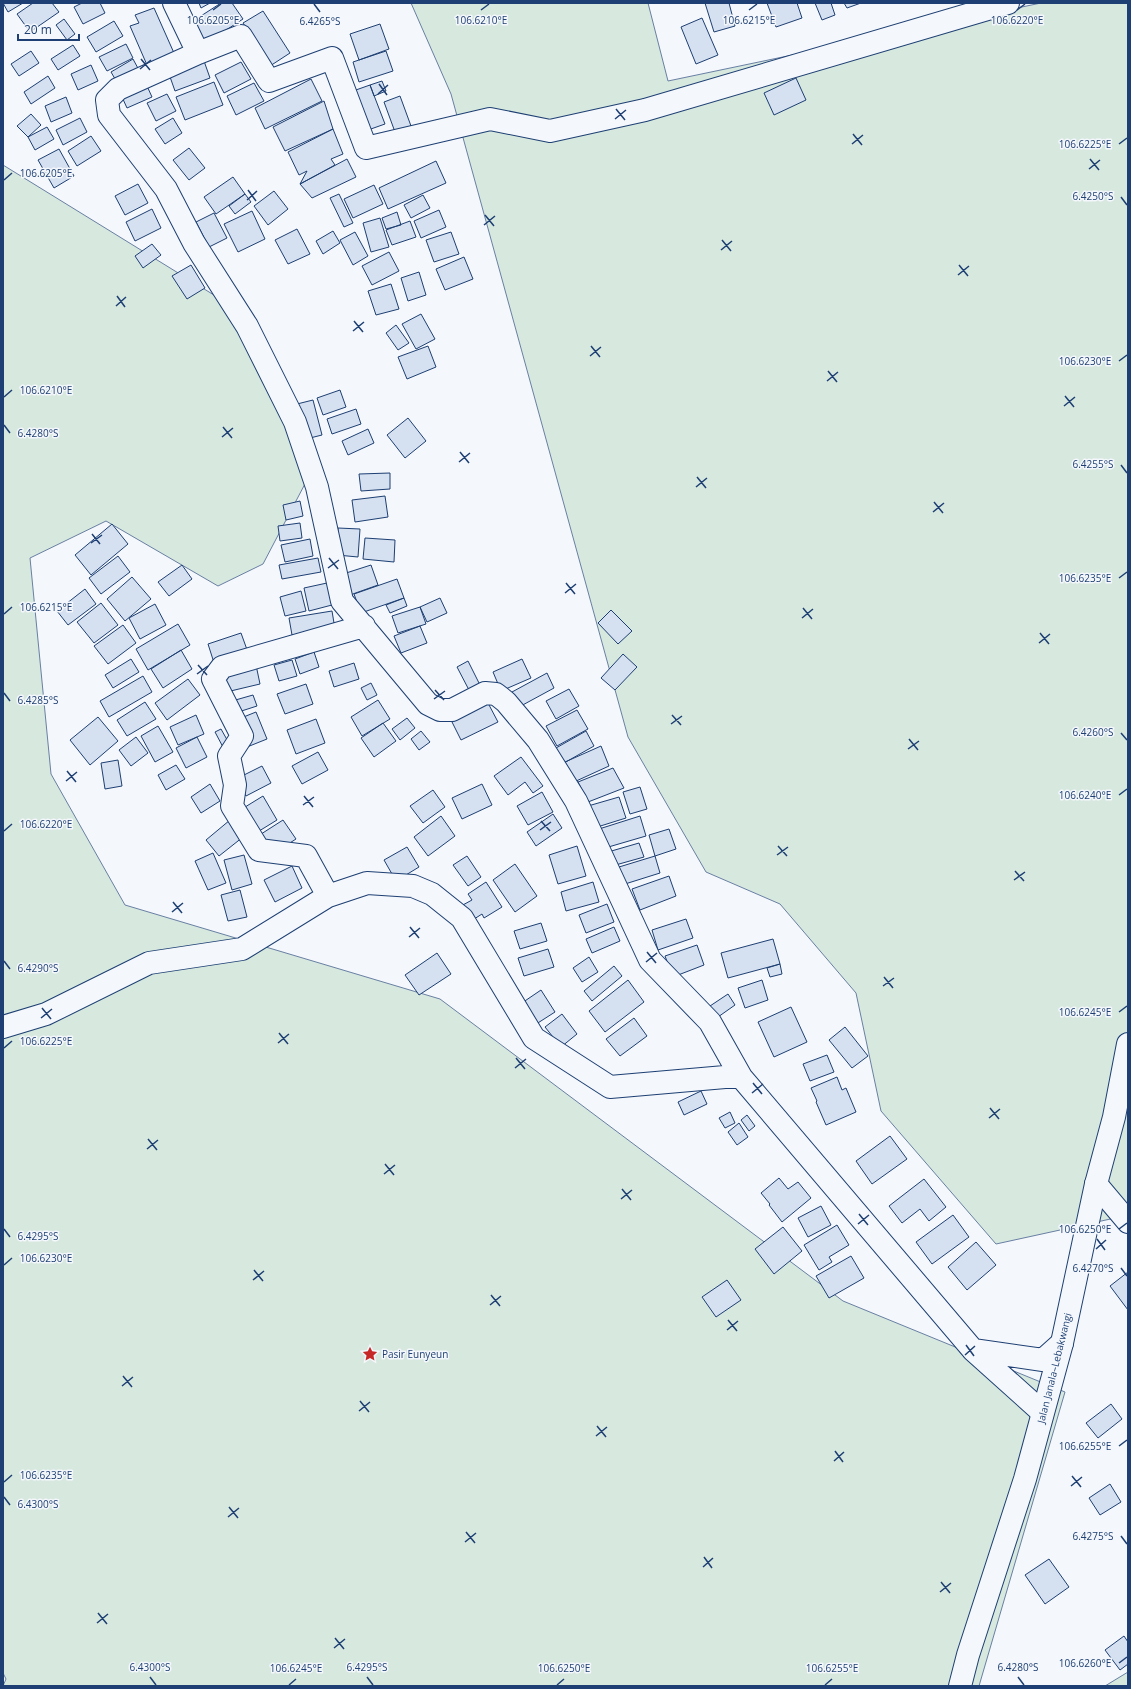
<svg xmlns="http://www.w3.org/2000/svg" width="1131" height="1689" font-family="'Open Sans',sans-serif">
<rect width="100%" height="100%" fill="#f4f7fb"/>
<!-- green -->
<path fill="#d7e8df" stroke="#687fa3" d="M411,3h237l20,78 373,-78h87v1231l-13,-16 -119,26 -115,-133 -25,-118 -76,-89 -74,-32 -78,-135 -177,-643z
M3,165l232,143 83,151 -55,105 -45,22 -112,-65 -76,37 21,216 74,131 315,94 403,302 222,91 -86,294h-976l3,-7 -3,-6z
M1128,1672v14h-23z"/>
<!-- building -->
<path fill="#d5e0f0" stroke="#1d3f73" d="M3,3h20l-15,9z
M33,3h19l7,9 -29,20 -13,-18z
M82,3h18l5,10 -22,11 -9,-17z
M199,3h11l-9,5z
M221,3h11l11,16 -40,26 -13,-22z
M705,3h24l6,23 -21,6z
M767,3h30l5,15 -26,9z
M815,3h16l4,12 -13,5z
M844,3h17l-14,5z
M154,8l20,45 -27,12 -17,-39 9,-3 -4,-8z
M263,11l27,42 -20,13 -27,-43z
M702,18l16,37 -22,9 -15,-37z
M64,19l11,15 -8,6 -11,-15z
M114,21l9,15 -27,16 -9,-15z
M380,24l9,25 -30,11 -9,-26z
M126,44l7,14 -26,13 -8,-14z
M73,45l7,11 -22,14 -7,-11z
M31,51l8,12 -20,13 -8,-12z
M386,51l7,20 -34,11 -6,-20z
M133,59l7,13 -22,12 -7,-12z
M204,61l6,17 -35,13 -6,-17z
M241,62l10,17 -27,14 -9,-18z
M91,65l7,16 -20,9 -7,-16z
M48,76l7,12 -24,16 -7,-12z
M796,78l10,22 -32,15 -10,-22z
M311,79l11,22 -57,28 -10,-21z
M382,81l4,10 -12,5 -4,-11z
M214,82l9,23 -38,15 -9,-23z
M254,83l10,18 -28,14 -9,-19z
M370,85l15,39 -17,6 -15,-39z
M147,86l5,11 -25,11 -5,-11z
M167,94l9,17 -20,10 -9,-18z
M400,96l11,30 -16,6 -11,-30z
M66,97l6,16 -21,9 -6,-16z
M324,101l9,28 -48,22 -12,-24z
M31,114l10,11 -13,12 -11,-11z
M80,118l7,14 -24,13 -7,-15z
M173,118l9,15 -17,11 -10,-15z
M47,127l7,12 -19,11 -7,-13z
M333,129l10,25 -12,5 4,6 -35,19 7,-13 -8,4 -11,-23z
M91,136l10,15 -24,15 -9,-15z
M189,148l16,20 -16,12 -16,-20z
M59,149l15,27 -20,12 -16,-28z
M347,159l9,18 -44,21 -12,-14z
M436,161l10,22 -58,26 -9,-21z
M233,177l12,17 -29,20 -12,-17z
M138,184l10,19 -23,12 -10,-19z
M374,185l9,19 -30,14 -9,-19z
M274,191l14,18 -20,16 -14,-19z
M245,194l6,8 -16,12 -6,-8z
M339,194l14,29 -9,4 -14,-29z
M423,195l7,13 -19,10 -7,-13z
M152,209l9,19 -26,13 -9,-19z
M439,210l7,17 -25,11 -7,-17z
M252,211l13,28 -27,13 -14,-28z
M397,212l4,13 -15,4 -4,-11z
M214,213l13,25 -18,9 -13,-25z
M380,218l9,29 -18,5 -8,-29z
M410,221l6,16 -24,8 -6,-15z
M297,229l13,25 -22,10 -13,-24z
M333,231l7,12 -17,11 -7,-13z
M355,232l13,24 -15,9 -13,-25z
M451,232l8,22 -25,8 -8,-22z
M152,244l9,11 -18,13 -8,-12z
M389,252l10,19 -27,14 -10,-19z
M464,257l9,22 -28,11 -9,-21z
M191,265l14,23 -18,11 -15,-23z
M419,272l7,23 -18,6 -7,-23z
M391,284l8,25 -23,6 -8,-24z
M421,314l14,25 -19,10 -14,-25z
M396,325l13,18 -11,7 -12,-17z
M428,346l8,21 -29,12 -9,-22z
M340,390l6,17 -23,8 -6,-17z
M313,400l9,35 -16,4 -9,-35z
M356,409l5,15 -29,10 -5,-15z
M408,418l18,23 -21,17 -18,-23z
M368,429l6,14 -26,12 -6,-14z
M390,473v16l-29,2 -2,-17z
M385,496l3,21 -33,5 -3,-22z
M300,501l3,15 -17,4 -3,-15z
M300,523l2,15 -22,3 -2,-15z
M112,524l16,20 -37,31 -16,-20z
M338,528l22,1 -2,28 -21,-2z
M365,538l30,2 -1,22 -31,-3z
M310,539l3,17 -28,6 -4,-17z
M118,556l12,16 -29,22 -12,-16z
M318,558l3,14 -39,7 -3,-14z
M182,565l10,14 -23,17 -11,-14z
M371,565l7,20 -28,10 -7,-21z
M132,577l19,22 -26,22 -18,-22z
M397,579l7,19 -43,15 -7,-19z
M327,583l5,22 -23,6 -5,-23z
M85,589l11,15 -28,21 -11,-14z
M301,591l5,20 -21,5 -5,-19z
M404,598l3,8 -17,7 -4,-8z
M440,598l7,15 -20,9 -7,-15z
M101,603l17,22 -24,18 -17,-21z
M155,604l11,21 -26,14 -11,-21z
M420,607l6,17 -28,9 -6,-17z
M611,610l21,21 -14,13 -20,-21z
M332,611l3,18 -43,6 -3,-17z
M178,624l12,21 -42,25 -12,-21z
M123,625l13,18 -28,21 -14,-18z
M420,626l7,17 -26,10 -7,-17z
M241,633l9,25 -34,11 -8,-25z
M181,650l11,19 -29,19 -12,-19z
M314,652l5,15 -19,7 -5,-15z
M623,654l14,13 -22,23 -14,-12z
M131,659l8,13 -26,16 -8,-13z
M522,659l9,19 -30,13 -8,-19z
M292,660l5,16 -18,5 -5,-16z
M468,661l12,24 -11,5 -12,-23z
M354,663l5,16 -25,8 -5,-16z
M256,665l4,19 -42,10 -4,-19z
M547,673l7,15 -35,19 -7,-15z
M143,676l9,16 -43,25 -9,-16z
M188,679l12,16 -33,25 -12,-17z
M371,683l6,12 -10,5 -6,-12z
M306,684l7,20 -28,10 -8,-20z
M569,689l10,17 -23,13 -10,-18z
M253,695l4,11 -28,9 -4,-12z
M378,700l12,19 -28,17 -11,-19z
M145,702l11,17 -29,17 -10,-16z
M488,703l10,19 -37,18 -9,-18z
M577,710l11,19 -31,17 -11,-20z
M256,712l11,27 -25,10 -11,-27z
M196,715l8,19 -26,11 -8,-18z
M98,717l20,24 -28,24 -20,-25z
M407,718l8,10 -15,12 -8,-11z
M316,719l9,24 -29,11 -9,-24z
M383,723l13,18 -22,16 -13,-19z
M158,726l15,26 -18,10 -14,-26z
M221,729l9,16 -6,4 -9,-17z
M421,731l9,11 -11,8 -8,-11z
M586,731l8,15 -30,17 -8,-15z
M136,737l12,16 -17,13 -12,-16z
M197,737l10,20 -21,11 -10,-20z
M601,746l8,20 -35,16 -9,-20z
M318,752l10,18 -26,14 -10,-18z
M521,757l22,29 -10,7 -8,-11 -17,13 -14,-19z
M118,760l4,26 -17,3 -4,-26z
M176,765l9,14 -19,11 -8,-15z
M262,766l9,17 -25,13 -10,-17z
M613,768l11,20 -36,14 -10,-20z
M210,784l10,17 -19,12 -10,-16z
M482,784l10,21 -30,14 -10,-21z
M640,787l7,22 -17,5 -7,-22z
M433,790l12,17 -22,16 -13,-17z
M542,792l11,20 -25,13 -11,-19z
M263,796l14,24 -26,16 -14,-24z
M619,797l7,21 -32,10 -6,-22z
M553,814l9,14 -26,18 -9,-14z
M441,816l14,20 -27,20 -14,-19z
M640,816l6,20 -41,12 -6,-19z
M230,820l13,17 -24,19 -13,-16z
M283,820l13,19 -25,16 -13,-19z
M669,829l7,20 -21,7 -6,-21z
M639,843l5,14 -32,9 -4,-14z
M577,846l9,30 -28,8 -9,-29z
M407,847l12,20 -23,14 -12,-21z
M213,853l13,30 -18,7 -13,-29z
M244,855l8,29 -20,6 -8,-30z
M467,856l14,21 -13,9 -15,-21z
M655,856l5,17 -35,11 -6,-17z
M515,864l22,32 -22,16 -22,-32z
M292,866l10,22 -27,14 -11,-22z
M669,876l7,20 -36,14 -8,-21z
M486,882l16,25 -18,11 -2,-4 -11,7 -10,-15 11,-6 -4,-6z
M593,882l6,20 -33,9 -5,-19z
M240,890l7,27 -19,4 -7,-26z
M607,904l7,18 -28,11 -7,-18z
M686,919l7,19 -35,12 -6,-20z
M541,923l6,18 -27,8 -6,-18z
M614,927l6,14 -28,12 -6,-14z
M773,939l7,25 -52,14 -7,-25z
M697,945l7,20 -31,12 -8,-21z
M548,949l6,18 -30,9 -6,-18z
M437,953l14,21 -32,21 -14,-20z
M589,957l9,15 -16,10 -9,-14z
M780,964l2,10 -12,3 -3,-9z
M614,966l8,10 -30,25 -8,-10z
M628,980l16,22 -39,30 -16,-21z
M762,980l6,20 -23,8 -7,-20z
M541,990l14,22 -25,16 -14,-21z
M728,994l7,11 -17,12 -8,-11z
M791,1007l16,35 -33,15 -16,-35z
M562,1014l15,20 -16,13 -16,-20z
M634,1018l13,18 -27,20 -14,-17z
M845,1027l23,29 -16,12 -23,-28z
M827,1055l7,17 -24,9 -7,-17z
M837,1077l5,13 4,-2 10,24 -30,13 -10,-23 1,-1 -6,-13z
M701,1091l6,13 -23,11 -6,-13z
M730,1112l5,11 -10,5 -6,-10z
M747,1115l8,11 -6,5 -8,-11z
M739,1123l9,14 -11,8 -9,-13z
M890,1136l17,23 -35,25 -16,-23z
M779,1178l9,11 10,-7 13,16 -29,24 -13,-17 1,-1 -9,-11z
M924,1179l22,28 -17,14 -9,-12 -18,14 -13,-17z
M821,1206l10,19 -23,12 -10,-19z
M953,1215l16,22 -37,27 -16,-22z
M837,1225l12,20 -20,12 3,5 -13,8 -15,-25z
M783,1227l19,24 -28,23 -19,-25z
M976,1242l20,23 -29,25 -19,-23z
M851,1256l13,22 -35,20 -13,-22z
M1128,1272v38l-18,-24z
M727,1280l14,20 -25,17 -14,-20z
M1111,1404l11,15 -24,19 -12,-15z
M1110,1484l11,18 -21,13 -11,-17z
M1049,1559l20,28 -24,17 -20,-29z
M1124,1636l4,6v22l-8,6 -15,-20z"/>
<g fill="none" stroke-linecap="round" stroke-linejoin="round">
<!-- minor casing -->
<g stroke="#1d3f73" stroke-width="24">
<path id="minor" d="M174,3l24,50 -80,36 -11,11 2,15 57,74 28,54 53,83 48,96 22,65 25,114 86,103 12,6h12l33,-17 11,1 10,8 32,38 38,61 74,159 60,62 31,55 232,273 70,10 19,-17
M198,53l43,-17 28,45 63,-23 34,90 124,-29 60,12 95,-21 363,-107
M328,896l-22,-40 -47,-6 -27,-44 3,-21 -6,-29 13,-20 -29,-57 9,-12 142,-41
M3,1027l43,-13 103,-51 93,-14 86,-53 39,-13 46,3 19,8 30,24 72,120 76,49 115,-10h16
M1096,1184l32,38
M973,1350l69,62"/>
</g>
<!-- major casing -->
<g stroke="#1d3f73" stroke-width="24">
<path id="major" d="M960,1686l8,-31 57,-176 37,-136 34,-159 18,-67 14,-73"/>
</g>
<!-- minor -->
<use href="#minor" stroke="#f4f7fb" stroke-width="22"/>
<!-- major -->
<use href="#major" stroke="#f4f7fb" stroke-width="22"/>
</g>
<!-- ticks -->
<path fill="none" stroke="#1d3f73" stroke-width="1.5" d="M314,4l6,8M213,10l8,-6M481,10l8,-6M749,10l8,-6M1017,10l8,-6M141,59l9,11M140,69l11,-9M379,84l8,11M378,94l10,-9M616,109l9,11M615,119l11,-9M853,134l9,11M852,144l11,-9M1119,144l8,-6M1090,159l9,11M1089,169l11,-9M4,180l8,-7M248,190l8,11M1121,197l6,8M247,200l10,-9M485,215l9,11M484,225l11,-9M722,240l9,11M721,250l11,-9M959,265l9,11M958,275l11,-9M117,296l8,11M116,306l10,-9M354,321l9,11M353,331l11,-9M591,346l9,11M590,356l11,-9M1119,361l8,-6M828,371l9,11M827,381l11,-9M1065,396l9,11M4,397l8,-7M1064,406l11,-9M4,425l6,8M223,427l9,11M222,437l11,-9M460,452l9,11M459,462l11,-9M1121,465l6,8M697,477l9,11M696,487l11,-9M934,502l9,11M933,512l11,-9M92,534l8,10M91,543l11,-8M329,558l9,11M328,568l11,-8M1119,578l8,-6M566,583l9,11M565,593l11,-9M803,608l9,11M4,614l8,-7M802,618l11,-9M1040,633l9,11M1039,643l11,-9M198,665l9,10M197,674l11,-8M435,690l9,10M4,693l6,8M434,699l11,-8M672,715l9,10M671,724l11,-8M1121,733l6,7M909,739l9,11M908,749l11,-8M67,771l9,11M66,781l11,-9M1119,795l8,-6M304,796l9,11M303,805l11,-8M541,821l9,10M540,830l11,-8M4,831l8,-7M778,846l9,10M777,855l11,-8M1015,871l9,10M1014,880l11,-8M173,902l9,11M172,912l11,-9M410,927l9,11M409,937l11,-9M647,952l9,11M4,961l6,8M646,962l11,-9M884,977l9,11M883,986l11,-8M42,1008l9,11M1119,1012l8,-6M41,1018l11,-9M279,1033l9,11M278,1043l11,-9M4,1048l8,-7M516,1058l9,11M515,1068l11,-9M753,1083l9,11M752,1093l11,-9M990,1108l9,11M989,1118l11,-9M148,1139l9,11M147,1149l11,-9M385,1164l9,11M384,1174l11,-9M622,1189l9,11M621,1199l11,-9M859,1214l9,11M858,1224l11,-9M4,1229l6,8M1119,1229l8,-6M1097,1239l8,11M1096,1249l10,-9M4,1265l8,-7M1121,1268l6,8M254,1270l9,11M253,1280l11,-9M491,1295l9,11M490,1305l11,-9M728,1320l9,11M727,1330l11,-9M966,1345l8,11M965,1355l10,-9M123,1376l9,11M122,1386l11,-9M360,1401l9,11M359,1411l11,-9M597,1426l9,11M596,1436l11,-9M1119,1446l8,-6M835,1451l8,11M834,1461l10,-9M1072,1476l9,11M4,1482l8,-7M1071,1486l11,-9M4,1497l6,8M229,1507l9,11M228,1517l11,-9M466,1532l9,11M1121,1536l6,8M465,1542l11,-9M704,1557l8,11M703,1567l10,-9M941,1582l9,11M940,1592l11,-9M98,1613l9,11M97,1623l11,-9M335,1638l9,11M334,1648l11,-9M1119,1663l8,-6M150,1677l6,8M367,1677l6,8M1018,1677l6,8M289,1685l7,-6M557,1685l7,-6M825,1685l7,-6"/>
<!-- icons -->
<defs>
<g id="sight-bare" transform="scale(1.2)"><path d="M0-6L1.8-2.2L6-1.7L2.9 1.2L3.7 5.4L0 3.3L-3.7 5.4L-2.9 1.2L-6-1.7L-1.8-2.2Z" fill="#c62828" stroke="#f4f7fb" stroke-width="2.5" paint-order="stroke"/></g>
</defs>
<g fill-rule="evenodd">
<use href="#sight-bare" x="370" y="1354"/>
</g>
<g text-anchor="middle" stroke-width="3" stroke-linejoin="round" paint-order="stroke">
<!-- poi labels -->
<g font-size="10" fill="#1d3f73" stroke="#f4f7fb" text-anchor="start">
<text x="382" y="1358">Pasir Eunyeun</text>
</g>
<!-- street labels -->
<g font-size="10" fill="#1d3f73" stroke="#f4f7fb">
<text transform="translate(1054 1368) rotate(-76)" y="4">Jalan Janala–Lebakwangi</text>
</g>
</g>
<g font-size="10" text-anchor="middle" fill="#1d3f73" stroke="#f4f7fb" stroke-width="3" stroke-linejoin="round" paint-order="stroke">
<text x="749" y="24">106.6215°E</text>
<text x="213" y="24">106.6205°E</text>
<text x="481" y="24">106.6210°E</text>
<text x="1017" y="24">106.6220°E</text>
<text x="320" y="25">6.4265°S</text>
<text x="1085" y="148">106.6225°E</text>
<text x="46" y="177">106.6205°E</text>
<text x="1093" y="200">6.4250°S</text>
<text x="1085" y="365">106.6230°E</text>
<text x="46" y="394">106.6210°E</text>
<text x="38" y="437">6.4280°S</text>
<text x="1093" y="468">6.4255°S</text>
<text x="1085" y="582">106.6235°E</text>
<text x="46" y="611">106.6215°E</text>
<text x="38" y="704">6.4285°S</text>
<text x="1093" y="736">6.4260°S</text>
<text x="1085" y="799">106.6240°E</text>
<text x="46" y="828">106.6220°E</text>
<text x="38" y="972">6.4290°S</text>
<text x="1085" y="1016">106.6245°E</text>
<text x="46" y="1045">106.6225°E</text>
<text x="1085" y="1233">106.6250°E</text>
<text x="38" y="1240">6.4295°S</text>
<text x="46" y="1262">106.6230°E</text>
<text x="1093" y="1272">6.4270°S</text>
<text x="1085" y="1450">106.6255°E</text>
<text x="46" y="1479">106.6235°E</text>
<text x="38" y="1508">6.4300°S</text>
<text x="1093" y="1540">6.4275°S</text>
<text x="1085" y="1667">106.6260°E</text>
<text x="150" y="1671">6.4300°S</text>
<text x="367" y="1671">6.4295°S</text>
<text x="1018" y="1671">6.4280°S</text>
<text x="296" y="1672">106.6245°E</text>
<text x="564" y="1672">106.6250°E</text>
<text x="832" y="1672">106.6255°E</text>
</g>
<!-- border -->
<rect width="1131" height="1689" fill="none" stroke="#1d3f73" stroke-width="8"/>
<!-- scale -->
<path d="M18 34v6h61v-6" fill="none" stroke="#1d3f73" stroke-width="2"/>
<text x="24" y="34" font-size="12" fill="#1d3f73" stroke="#f4f7fb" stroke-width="3" paint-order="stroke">20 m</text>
</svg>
